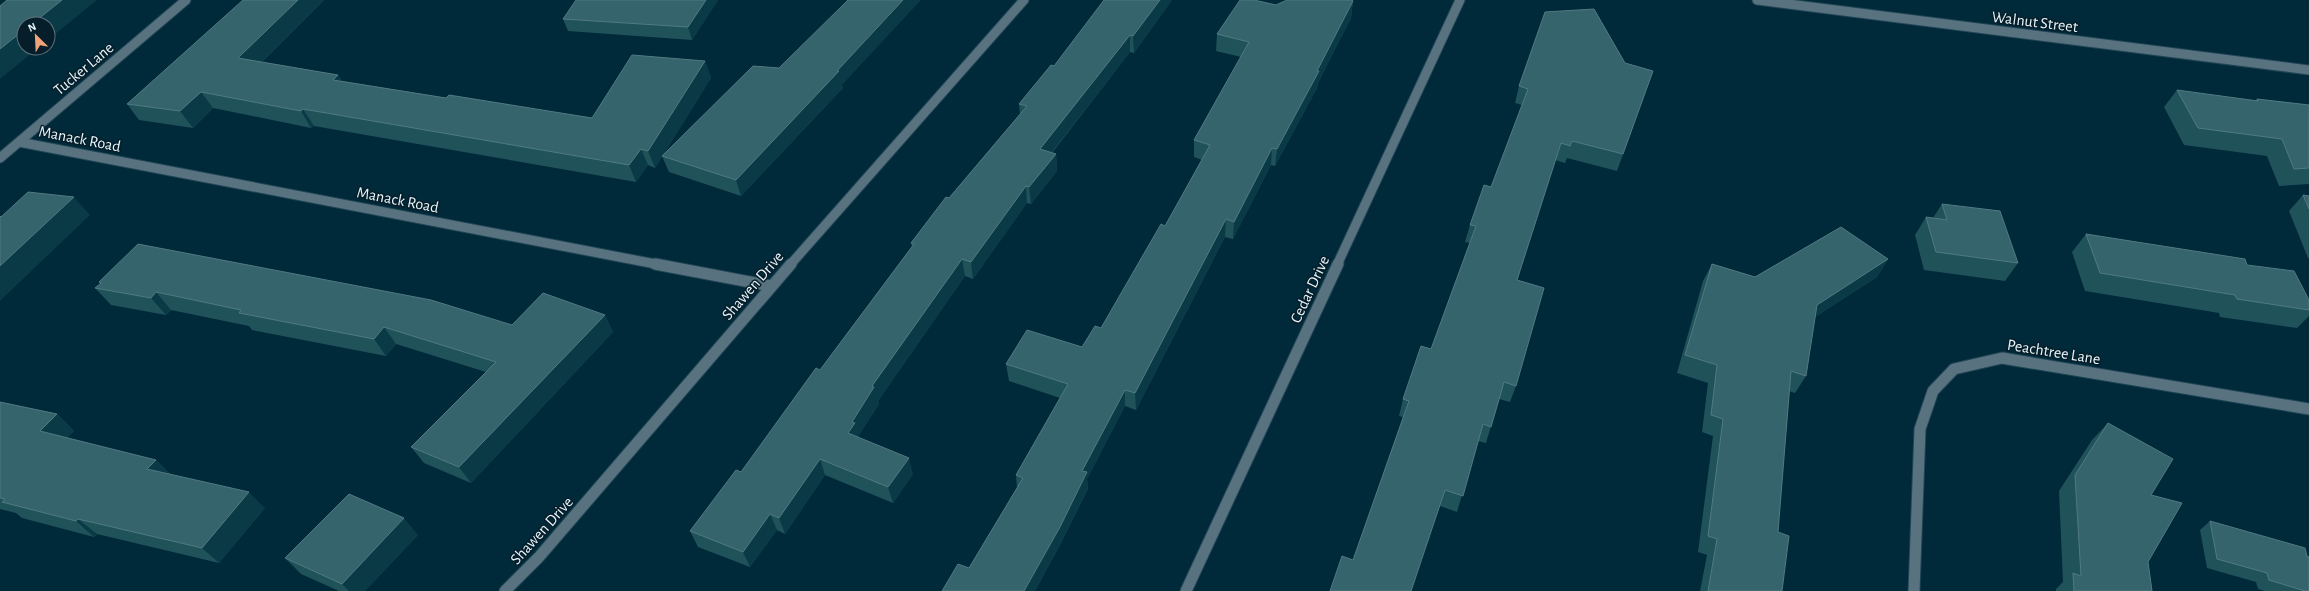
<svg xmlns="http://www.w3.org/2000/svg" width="2309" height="591" font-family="'Alegreya Sans',sans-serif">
<rect width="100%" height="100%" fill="#00293a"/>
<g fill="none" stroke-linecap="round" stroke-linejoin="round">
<!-- minor-far1 casing -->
<g stroke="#204655" stroke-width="11">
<path id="minor-far1" d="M1757,0l552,70
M19,142l642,123
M0,158l186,-158
M790,265l234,-265
M1337,265l123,-265"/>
</g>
<!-- minor casing -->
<g stroke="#204655" stroke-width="13">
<path id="minor" d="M655,264l116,22
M505,591l34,-34 252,-293
M1186,591l152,-327
M1914,591l6,-162 13,-38 21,-22 48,-11 307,51"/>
</g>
<!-- minor-far1 -->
<use href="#minor-far1" stroke="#59727f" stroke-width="9"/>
<!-- minor -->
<use href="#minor" stroke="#59727f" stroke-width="11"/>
</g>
<!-- wall -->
<path fill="#20525a" d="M324,0l-62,62 76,13 4,6 104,17 146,20 113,-57 6,17 -56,90 -7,-3 -12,17 -322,-56 -3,2 -98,-20 -20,20 -54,-8 -12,-16z
M718,0l-26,40 -124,-9 -5,-12z
M1172,0l-38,53 -4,-1 -78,101 4,1 1,17 -26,33 -4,-1 -54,76 -8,-3 -87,125 1,3 -20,31v3l54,36 -20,29 -68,-28 -40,59 -8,-4 -27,37 -52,-20 -8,-16 51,-59 79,-102 92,-123 -1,-4 109,-129 -1,-10 35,-38z
M1353,1l-2,17 -33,65 -1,5 -42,78 -4,-1 -38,74 -8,-2 -89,173 -11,-4 -38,73 1,10 -27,54 -26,48h-93l27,-23 48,-80 -1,-13 44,-77 -51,-17 -3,-17 76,-17 19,-19 64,-102 37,-66 -8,-3v-17l47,-83 -25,-6 1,-17 59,-29z
M1625,63l28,8 -36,100 -50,-13 -2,5 -10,-3 -38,120 -1,106 -6,16 -11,-3 -13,44 -8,-2 -21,71 -17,-6 -87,54 50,-143 -4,-1 4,-17 28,-50 39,-106 -5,-1 5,-17 21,-38 31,-82 -7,-2 4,-17z
M842,85l1,3 -102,108 -72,-24 -7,-16z
M2177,90l78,11 2,-2 52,6v79l-30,2 -12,-30 -83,-11 -20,-38z
M2303,195l6,1v62h-1l-19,-47z
M1942,204l76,59 -13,18 -81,-11 -9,-35 11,-18 7,1z
M2086,234l161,31 62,35v16l-12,12 -77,-11 -1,-4 -134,-22 -13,-39z
M1888,259l-11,18 -62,40 -9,59 -11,17 -6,-2 -11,141 4,59h-82l7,-36 -9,-3 15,-116 -11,-4 6,-49 -31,-10 26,-92 9,-17 43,13z
M99,282l413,43 93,-10 8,17 -142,151 -47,-20 -13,-16 75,-75 -90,-28 -10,12 -134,-26 -3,-4 -78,-16 -5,5 -55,-10 -16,-17 5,-4z
M0,402l57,12 17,17 -7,7 89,22 15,15 94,33 -46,55 -122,-29 -3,3 -72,-19 -6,-5 -16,-4z
M2108,423l43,72 -3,67 4,29h-96v-2l7,-7 -4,-91 33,-51z
M2210,521l97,35 2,35h-44l-7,-2 -2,-7 -49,-14 -7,-38z
M418,535l-53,56h-26l-38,-17 -16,-16z"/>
<!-- shaded-wall -->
<path fill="#0a3a46" d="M62,0h35l-49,40v-16h-16z
M298,0h26l-75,75 -11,-17z
M706,0h12l-26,40 -4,-13z
M903,0h18l-79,85 1,3 -102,108 -5,-16z
M1160,0h12l-38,53 -1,-17z
M1353,1l-2,17 -33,65 -1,5 -42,78 2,-17z
M24,30v18h14l-38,31v-30z
M1130,35v17l-89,114 -1,-17z
M705,61l6,17 -56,90 -7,-17z
M338,75l10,17 -15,-12z
M201,92l12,16 -20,20 -13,-17z
M303,109l11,17 -3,2 -10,-17z
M1272,148l-1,17 -38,74 1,-17z
M641,149l7,16 -12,17 -7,-17z
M1056,154l1,17 -26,33 -2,-17z
M1026,186l1,17 -54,76 -2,-17z
M74,197l16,18 -90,86v-35z
M1226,219l-1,18 -89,173 -1,-17z
M962,259l3,17 -87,125 1,3 -20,31 1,5 -12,-7 4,-11 20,-36z
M1888,259l-11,18 -70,45 10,-17z
M156,292l15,18 -5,5 -15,-17z
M605,315l8,17 -142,151 -12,-16z
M384,327l12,17 -10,12 -12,-17z
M1125,390v16l-38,73 1,10 -27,54 -26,48h-11l58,-120z
M57,414l17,17 -16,17 -18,-17z
M909,458l4,16 -20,29 -5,-16z
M820,459l5,16 -40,59 -6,-16z
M156,460l16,16 -25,-7z
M1445,490l-33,101h-1z
M249,492l16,16 -46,55 -17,-15z
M770,514l7,16 -27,37 -7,-15z
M404,518l14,17 -53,56h-16l-7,-7z
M78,519l19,15 -3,3 -18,-16z"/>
<!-- building -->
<path fill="#35646c" stroke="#517a82" d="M7,0h55l-30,24h-8v6l-24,19v-43z
M243,0h55l-60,58 100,17 -5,5 113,18 3,-3 143,23 40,-63 73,6 -57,90 -7,-2 -12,16 -326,-56 -2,2 -100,-19 -21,19 -53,-7z
M576,0h130l-18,27 -125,-8z
M848,0h55l-66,71h2l-103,109 -74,-24 91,-90 26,2z
M1104,0h56l-27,36 -3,-1 -90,114 16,5 -27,33 -3,-1 -55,76 -9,-3 -90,127 2,1 -22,35 3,1 -7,10 61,25 -21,29 -68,-28 -41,59 -9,-4 -27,38 -53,-21 46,-61 5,2 75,-104 4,2 94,-126 -3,-1 35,-46 3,1 78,-92 -8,-2 32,-39 3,1z
M1240,0h14l22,5 11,-5h65l1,1 -36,70h2l-42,78 -5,-1 -38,74 -8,-3 -91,174 -10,-3 -43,81 5,1 -27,55 -36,64h-82l16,-27 11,4 54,-90 -7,-3 52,-91 -62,-20 21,-34 55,17 13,-21 6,2 60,-104 4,2 45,-81 -16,-5 55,-98 -32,-8z
M1594,9l31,54 28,8 -30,83 -51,-13 -2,5 -9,-3 -44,137 27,8 -28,98 -12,-4 -13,45 -8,-3 -20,72 -18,-6 -34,101h-81l12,-35 11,4 56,-159 -6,-2 18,-53 10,3 45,-123 -6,-1 14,-40 7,2 37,-98 -9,-3 26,-74z
M2177,90l81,11 -1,-2 52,6v63l-15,1 -12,-30 -84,-11z
M28,192l46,5 -74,69v-50l1,1z
M2303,195l6,1v13z
M1942,204l58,7 18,52 -82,-11 -10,-35 21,3z
M1841,227l47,32 -71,46 -11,71 -15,-5 -13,161 11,4 -7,55h-74l9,-52 -9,-3 15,-117 -12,-4 6,-50 -32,-10 27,-91 43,13z
M2086,234l159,25 2,6 47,6 15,29v10l-72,-11 -2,-4 -135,-22z
M138,244l293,56 81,25 31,-32 62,22 -146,152 -48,-20 85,-85 -112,-35 -10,12 -135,-26 2,-3 -85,-18 -5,6 -56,-10 6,-5 -2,-1z
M0,402l57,12 -17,17 116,29 -9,9 102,23 -47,56 -124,-29 -2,2 -74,-19 3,-3 -5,-1z
M2108,423l65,36 -22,36 31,8 -34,59 4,29h-78l-1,-18 8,3 -6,-101z
M349,494l55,24 -62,66 -57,-26z
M2210,521l95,27 2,8 2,1v34h-4l-36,-11 -2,-7 -50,-14z"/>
<g text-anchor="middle" stroke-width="3" stroke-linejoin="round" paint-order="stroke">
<!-- street labels -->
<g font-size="16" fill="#e7f5fc" stroke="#061e29">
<text transform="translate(2035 21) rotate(7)" y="6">Walnut Street</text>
<text transform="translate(83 68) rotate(-40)" y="6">Tucker Lane</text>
<text transform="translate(80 138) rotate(11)" y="6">Manack Road</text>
<text transform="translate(398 199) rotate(11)" y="6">Manack Road</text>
<text transform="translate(752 285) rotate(-49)" y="6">Shawen Drive</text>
<text transform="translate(1309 289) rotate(-65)" y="6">Cedar Drive</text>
<text transform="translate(2054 351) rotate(9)" y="6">Peachtree Lane</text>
<text transform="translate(541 530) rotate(-48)" y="6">Shawen Drive</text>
</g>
</g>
<!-- north arrow -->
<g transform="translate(36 36) rotate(336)"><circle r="19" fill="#061e29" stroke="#60747d"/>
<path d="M0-3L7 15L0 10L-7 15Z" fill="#efa377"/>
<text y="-6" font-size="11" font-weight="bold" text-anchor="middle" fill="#e7f5fc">N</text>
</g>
</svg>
